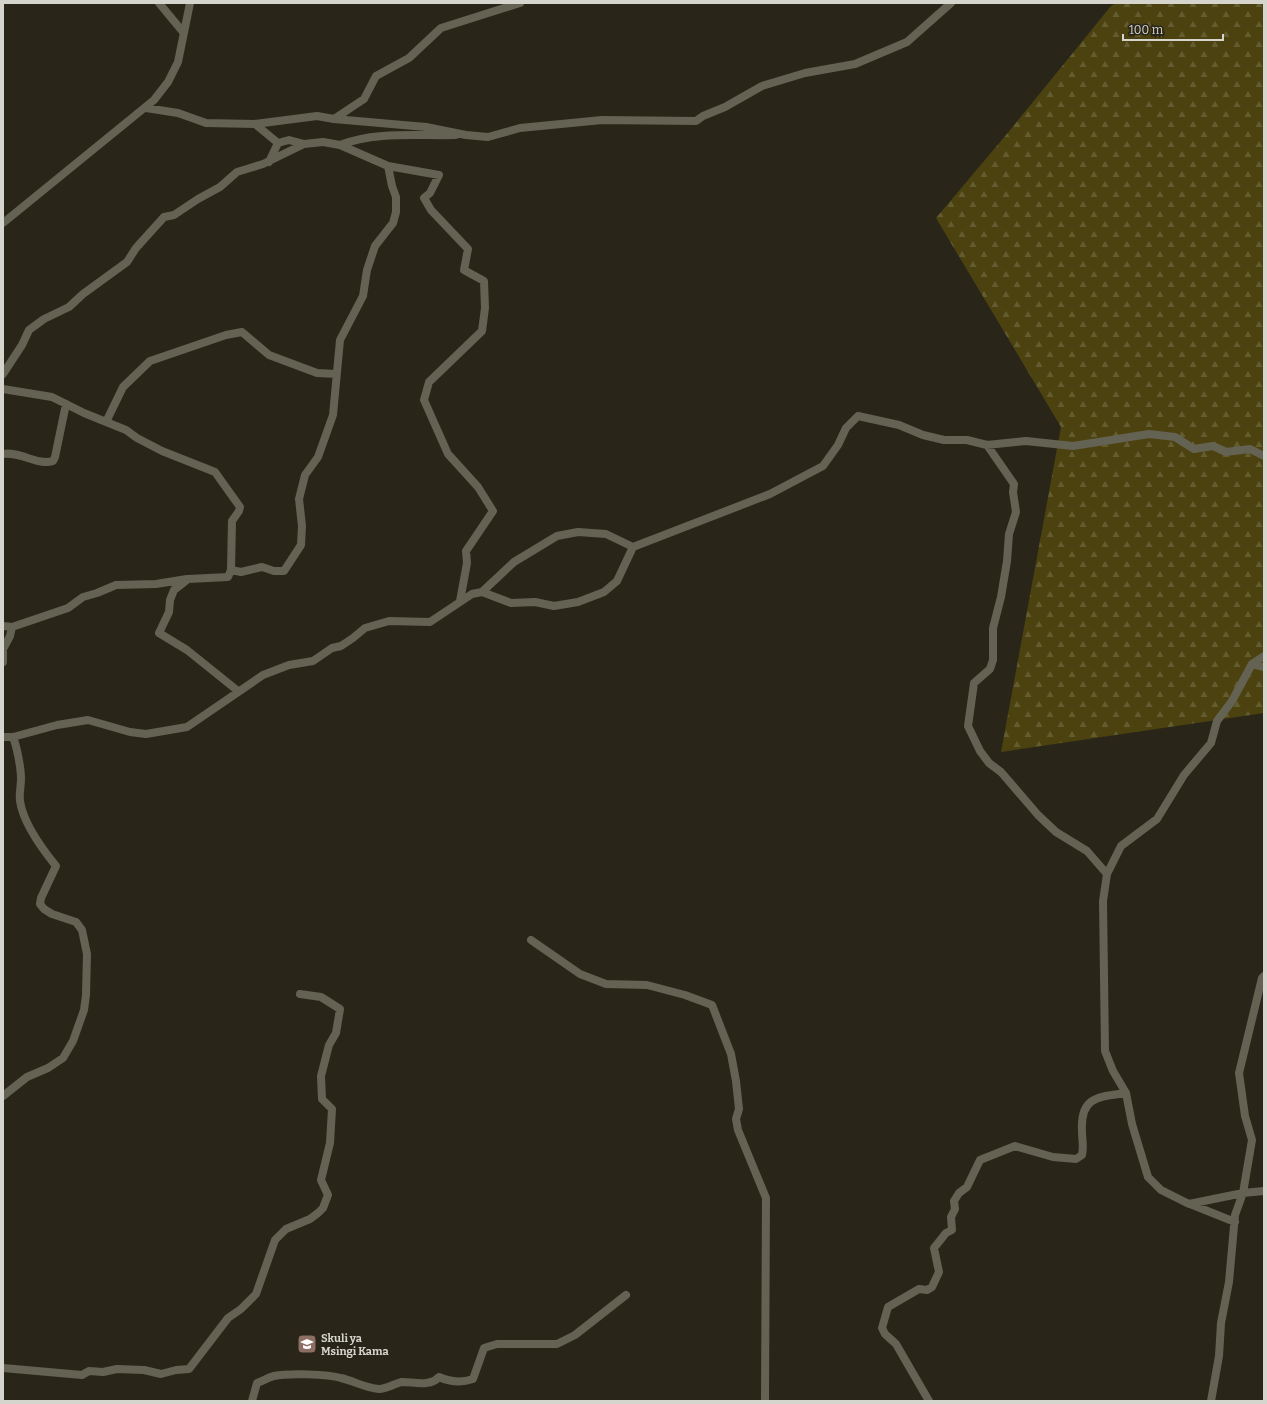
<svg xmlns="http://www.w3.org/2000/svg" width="1267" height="1404" font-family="Bitter,serif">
<defs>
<pattern id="forest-firs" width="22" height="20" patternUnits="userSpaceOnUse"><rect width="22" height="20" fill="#4b420f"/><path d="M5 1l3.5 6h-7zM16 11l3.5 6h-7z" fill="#645c31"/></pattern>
</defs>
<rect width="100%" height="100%" fill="#292619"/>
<!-- forest -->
<path fill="url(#forest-firs)" d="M1116,3h148v710l-263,39 60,-325 -125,-209 70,-83 105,-129z"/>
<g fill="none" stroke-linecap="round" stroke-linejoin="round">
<!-- street -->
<path stroke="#646253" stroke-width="8" d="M159,3l24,29
M146,108l32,5 28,10 49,1 62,-8 17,3 30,-20 12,-23 33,-18 32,-30 79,-25
M334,119l92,8 40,8 22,2 32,-9 82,-8 94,1 7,-5 22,-9 37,-21 43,-13 50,-9 52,-22 44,-39
M255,124l23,19 11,-3 15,4
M340,145c34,-14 79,-9 116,-10
M269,162l9,-19
M3,223l151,-123 14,-18 10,-20 12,-59
M3,374l19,-29 7,-15 15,-11 25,-12 14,-13 44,-32 9,-14 28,-31 10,-2 24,-16 22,-12 17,-15 26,-8 41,-20 19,-2 17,3 48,21 51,9 -9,18 -6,5 7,12 37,39 -4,21 20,11 1,27 -3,23 -53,51 -5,18 24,54 30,33 15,24 -27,40 1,12 -7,38
M3,389l49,8 32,16 42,17 11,8 25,13 53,21 25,35 -1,4 -7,10 -1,49 -3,7 -40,2 -14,11 -4,10 -1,12 -10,21 28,17 51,41
M106,422l17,-35 27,-26 76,-26 16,-3 27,23 48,18 19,1
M987,445l27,39 -1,8 3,20 -7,22 -2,27 -6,36 -8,31v32l-3,9 -16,14 -6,43 12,25 9,12 12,9 37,43 18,17 31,19 20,23 -4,27 2,150 8,20 13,22 6,31 16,53 13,13 28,14 54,-11 21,-2
M3,454c17,-3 35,12 50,7l2,-4 11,-53
M231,570l10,2 21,-5 12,4h10l17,-26 1,-19 -3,-27 6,-24 13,-18 15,-42 7,-75 23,-44 4,-26 8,-24 18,-23 3,-11v-15l-4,-11 -4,-20
M482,592l29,11 24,-1 19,4 24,-4 26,-10 13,-11 16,-34
M3,626l9,1 56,-19 15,-11 14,-4 19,-8 40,-1 31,-5
M3,662v-13l7,-13 2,-9
M1252,664l12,3
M3,737h10l44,-12 31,-5 42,12 16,2 41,-7 76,-52 26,-10 24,-4 19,-13 9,-2 12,-8 12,-10 24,-7 41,1 42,-28 10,-2 32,-30 43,-26 21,-4 28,2 27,13 137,-53 53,-28 15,-21 8,-17 12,-12 41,9 24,10 21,5h23l20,5 39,-4 47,5 76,-12 26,3 19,12 19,-3 13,6 24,-3 14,7
M1107,874l14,-28 36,-27 27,-44 27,-32 6,-22 15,-20 20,-37 12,-8
M531,940l49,34 26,10 41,1 38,10 27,10 19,49 5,27 3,28 -3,10 2,11 28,68 -1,203
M3,1096l24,-19 21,-9 15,-10 10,-17 11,-31 2,-15 1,-41 -5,-24 -6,-8 -24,-8 -8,-5 -4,-5 1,-6 15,-32c-13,-16 -33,-44 -36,-65 -1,-7 1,-15 1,-22 0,-11 -4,-32 -8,-42
M1190,1204l45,18
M3,1368l79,7 7,-4 14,1 14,-3 27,1 17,4 15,-4 13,-1 39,-51 13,-9 15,-15 19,-54 11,-11 24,-10 8,-6 5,-5 5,-13 -7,-15 9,-37 2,-34 -10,-10 -1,-23 8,-31 7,-12 4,-24 -19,-12 -21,-3
M252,1401l5,-18c6,-2 12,-6 17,-7 14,-3 54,-2 67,2 13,3 24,10 38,11 8,0 16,-6 23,-7 12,0 28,5 37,-5 11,5 22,6 34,2l11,-31 13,-4h60l18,-9 51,-40
M929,1401l-33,-57 -11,-10 -3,-6 6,-21 31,-18 8,1 5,-3 7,-15 -5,-24 12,-15 6,-3 -1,-13 4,-8 -1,-8 5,-8 8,-6 13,-27 35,-14 38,11 23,2 6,-4c2,-10 0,-14 0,-24 -2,-35 17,-34 44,-38
M1211,1401l8,-45 2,-33 8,-41 6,-67 8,-22 9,-53 -7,-24 -6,-43 23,-95 2,-2"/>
</g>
<!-- icons -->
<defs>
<g id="school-square" transform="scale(1)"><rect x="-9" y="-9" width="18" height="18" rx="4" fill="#8d6e63" stroke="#292619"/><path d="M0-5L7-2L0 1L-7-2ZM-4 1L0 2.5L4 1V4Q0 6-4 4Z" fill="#fff"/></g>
</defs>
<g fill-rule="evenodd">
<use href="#school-square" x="307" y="1344"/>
</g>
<g text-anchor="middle" stroke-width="3" stroke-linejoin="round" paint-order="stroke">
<!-- poi labels -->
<g font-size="11" font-weight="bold" fill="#d6d5cd" stroke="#292619" text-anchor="start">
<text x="321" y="1342">Skuli ya<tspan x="321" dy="13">Msingi Kama</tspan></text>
</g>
</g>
<!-- border -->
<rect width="1267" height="1404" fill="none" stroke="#d6d5cd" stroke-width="8"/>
<!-- scale -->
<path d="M1123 34v6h100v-6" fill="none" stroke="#d6d5cd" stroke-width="2"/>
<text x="1129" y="34" font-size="12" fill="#d6d5cd" stroke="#292619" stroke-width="3" paint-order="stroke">100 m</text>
</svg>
